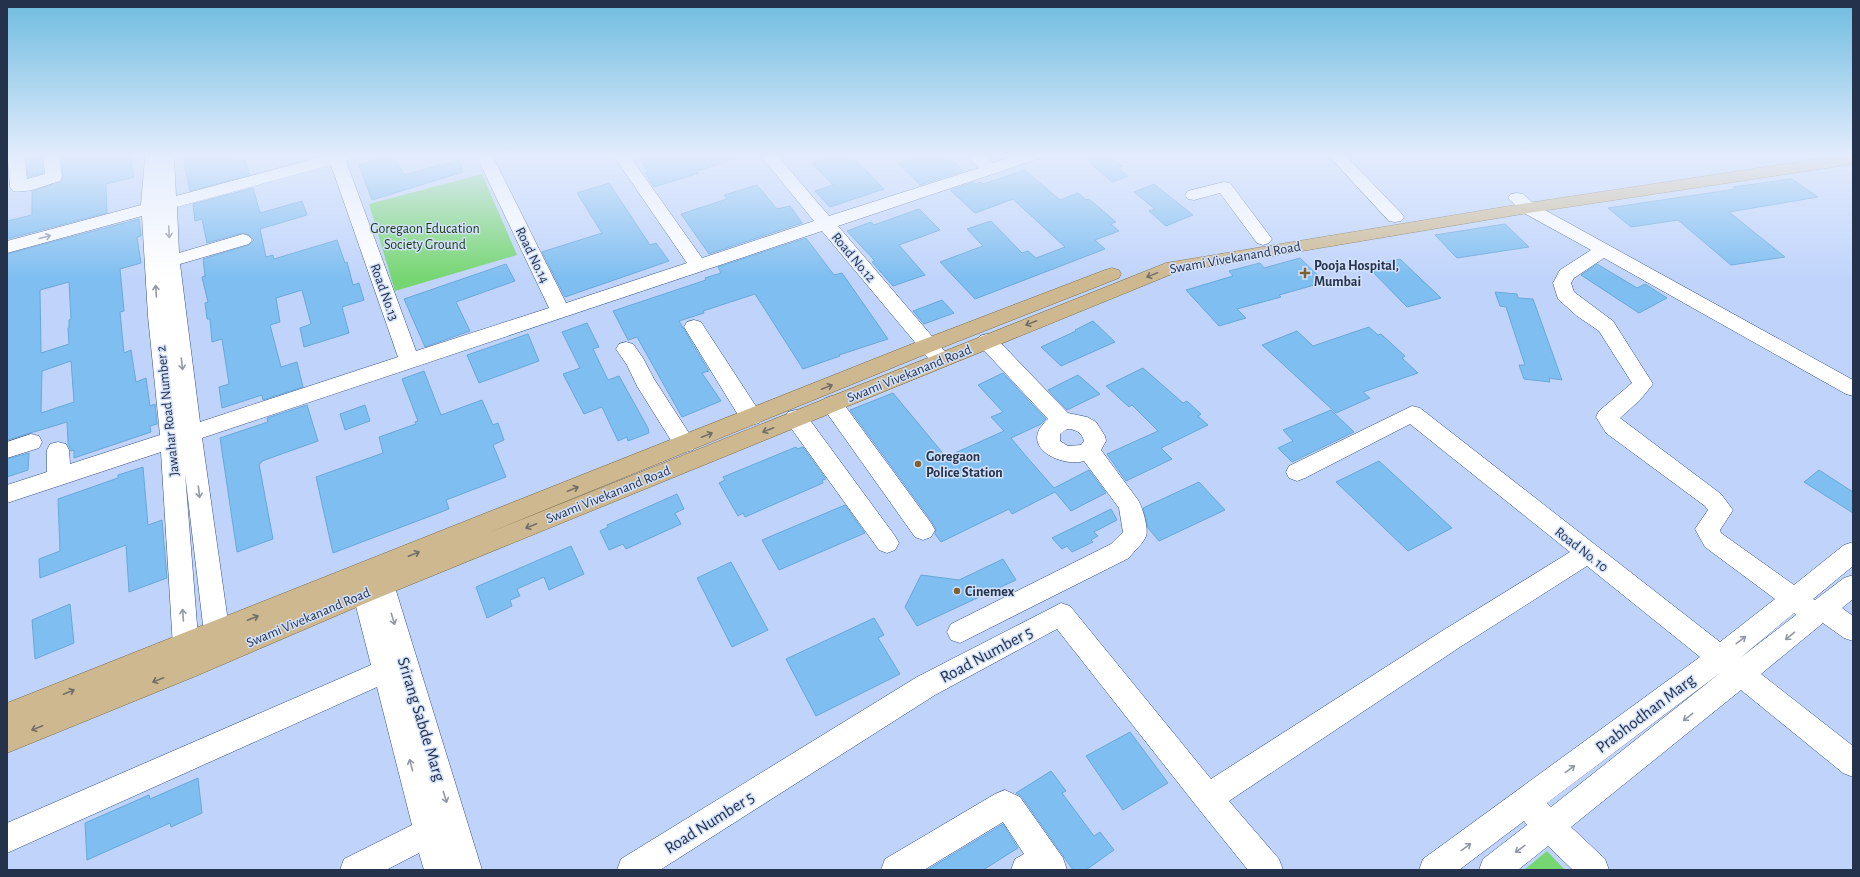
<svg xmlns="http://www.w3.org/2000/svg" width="1860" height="877" font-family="'Alegreya Sans',sans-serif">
<rect width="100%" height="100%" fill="#c0d4fb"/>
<!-- green -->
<path fill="#76d672" d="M482,174l35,81 -122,36 -26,-87z
M1547,851l18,19h-41z"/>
<!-- building -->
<path fill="#7ebef0" stroke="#68a8d9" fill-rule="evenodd" d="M26,155h16l1,18 -15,4z
M61,155h69l4,22 -28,7 1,29 -100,26v-18l25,-6v-24l29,-9 2,-5z
M195,155h41l2,7 7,-2 5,15 -60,16 -7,-33z
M394,155l10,20 55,-15 4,12 -91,28 -13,-35z
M636,155h101v3l-40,13 2,2 -45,14 -9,-14 3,-1z
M836,155h15l33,34 -54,18 -15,-16 18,-6 -21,-22z
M925,155h22l16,16 -43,14 -21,-21z
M1081,155h28l13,11 -5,1 11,9 -16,6z
M1025,170l35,30 18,-7 8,7 3,-1 27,23 -5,2 8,7 -24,9 10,9 -130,50 -35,-37 43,-16 -16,-17 24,-8 31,32 6,-2 8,7 29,-11 -52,-48 -38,14 -25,-23 24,-8 2,2 5,-2 2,2z
M1790,179h2l26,18 -89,15 56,45 -54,8 -53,-45 -47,7 -23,-19 128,-19 -3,-2z
M609,183l41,62 6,-2 13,18 -104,36 -23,-45 60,-19 -25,-40z
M1154,184l39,31 -27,11 -17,-15 6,-2 -21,-17z
M757,185l20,24 13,-3 12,17 -93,31 -28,-40 46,-15 -3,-4z
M253,188l7,25 42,-12 5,14 -47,14 6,28 7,-2 1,4 63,-19 8,23 2,-1 6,23 6,-2 5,17 -22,7 7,26 -45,14 -4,-19 11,-4 -9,-34 -26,8 4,24 -10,3 11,42 16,-5 6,25 -40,13 -1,-5 -40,13 -3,-21 10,-3 -7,-45 -10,3 -2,-23h-3l-2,-16 3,-1 -6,-25 3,-1 -2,-17 46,-14 5,-5 -5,-5 -6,-2 -36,10 -5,-24 -7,2 -2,-17z
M919,209l21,21 -41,15 26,30 -32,11 -21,-24 3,-1 -28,-30 24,-9 3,3z
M139,219l2,17 -4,1 4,26 -21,6 4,42 -4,1 4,41 7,-3 5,32 10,-4 4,28 5,-2 2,20 -7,2 1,6 -77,26v-8l-3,1 -3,-7 -1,-22 -60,18v-186zM69,282l2,37 -2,1v8h-1l1,16 -28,9 -1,-63zM71,361l3,41 -33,11 1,-42z
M1505,224l24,23 -72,11 -22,-23z
M806,238l28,37 8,-2 46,66 -49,16 1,1 -37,13 -48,-75 -52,17 1,2 -25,8 30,50 -7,2 19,28 -39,16 -45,-80 -9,3 -15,-29 93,-31 -1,-2 16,-5 -3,-6z
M1300,258l25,24 -46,13 2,2 -44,12 9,9 -27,8 -33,-36 47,-14 -4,-5 31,-8 4,5z
M1400,259l41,39 -34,9 -40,-41z
M506,264l9,17 -59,21 14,29 -45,16 -21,-48z
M1597,264l40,24 8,-4 22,14 -28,15 -58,-38z
M1495,292l22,2 1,4 15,1 29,81 -13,-2 1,4 -26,-3 -5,-14h6l-19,-58 -6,-1z
M942,300l12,13 -30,11 -11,-13z
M1093,321l22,21 -54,24 -20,-19 35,-16 -1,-1z
M587,323l12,24 -6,2 15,31 11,-4 29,52 1,5 -21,8 -1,-4 -9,4 -16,-34 -18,7 -21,-40 17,-6 -18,-36z
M1369,327l9,8 3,-1 24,22 -3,2 16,15 -55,19 7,6 -34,15 -74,-68 35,-14 16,15z
M528,334l11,27 -60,22 -12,-28z
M1143,368l40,35 4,-2 14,13 -3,2 10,9 -47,23 11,11 -46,22 -19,-27 51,-23 -26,-26 -3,2 -23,-21z
M424,371l17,44 41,-15 11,25 5,-2 6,17 -11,5 13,32 -60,23 3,9 -116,44 -17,-76 67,-24 -4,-16 37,-13 -1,-2 3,-1 -16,-42z
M1003,373l43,46 -5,5 -30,14 14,17 29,33 35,-18 17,23 -35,18 -16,-19 -43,22 -3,-5 -68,33 -6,-8 1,-5 -4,-7 -82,-112 43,-17 53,64 58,-26 -13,-14 12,-5 -25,-27z
M1078,375l22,19 -33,16 -19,-20z
M307,405l11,36 -56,20v1l-3,2 14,75 -36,13 -17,-114 48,-16 -1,-4z
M365,405l5,16 -25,9 -5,-16z
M1331,410l23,22 -62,30 -14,-14 15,-7 -10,-11z
M796,447l1,2 6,-2 23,32 -4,1 1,3 -78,34 -2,-4 -5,3 -19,-33 6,-3 -2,-3z
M29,453l-1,17 -21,7v-18z
M1379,461l73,67 -44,23 -72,-69z
M143,467l5,58 14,-5 5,58 -38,14 -3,-47 -86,33 -1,-19 21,-8 -2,-52 60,-21v-3z
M1819,470l34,22v21l-49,-31z
M1199,482l26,28 -66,31 -11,-13 -5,-20z
M677,494l7,15 -9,4 6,11 -55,25 -3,-5 -14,6 -9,-19 8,-4 -1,-2z
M845,505l20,28 -86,37 -17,-30z
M1111,509l6,11 -23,12 4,4 -7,4 2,2 -21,10 -5,-6 -5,3 -10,-11z
M571,546l13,28 -35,16 -5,-13 -27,12 3,7 -10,4 2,6 -25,12 -11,-31z
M1003,559l13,21 -99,46 -12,-19 16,-32 38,5z
M731,562l37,68 -36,17 -35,-69z
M70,604l4,39 -39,16 -3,-39z
M874,618l10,17 -6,3 22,36 -84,42 -30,-57z
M1130,732l38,51 -45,27 -37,-54z
M1051,771l15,20 -4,2 32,43 6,-4 14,18 -28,20h-13l-52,-74 -5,-3z
M198,778l4,35 -31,14 -1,-4 -83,37 -2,-37 64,-28 1,4z
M1003,824l15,24 -35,22h-56z"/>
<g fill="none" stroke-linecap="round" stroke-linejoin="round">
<!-- minor casing -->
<g stroke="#324e85" stroke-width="1">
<path id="minor" d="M8,155h16l3,24 18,-5 -2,-19h16l3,22 -2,4c-14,4 -33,13 -47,10l-3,-4z
M147,155h25l2,3 2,38 152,-41h29l-2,3 -9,3 70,190 133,-43 -73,-153h16l74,148 121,-40 -74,-108h16l73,103 112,-37 -54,-66h17l52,61 150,-48 -12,-13h18l8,8 24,-8h25l-2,3 -202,68 110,129 3,5 -3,5 -7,2 -7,-2 -112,-134 -620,207 30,212 -4,8 -9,4 -9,-4 -4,-8 -21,-177 15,190 -4,8 -9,4 -9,-4 -4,-8 -13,-211 -154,51v-18l40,-13v-22l3,-6 8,-2 8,2 3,6 1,14 90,-29 -12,-119 -6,-100 -135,37v-12l134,-36 4,-47zM331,165l67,192 -198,65 -20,-158 69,-20 3,-4 -3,-4 -6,-2 -64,19 -2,-46z
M1328,155h17l56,58 3,4 -3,4 -6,1 -6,-1z
M1224,182l6,1 42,56 -3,4 -6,2 -6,-2 -37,-50 -26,7 -6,-1 -3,-4 3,-4z
M1517,193l6,1 11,10 319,176v16l-7,-2 -242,-136 -30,20 -3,5 3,9 39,29 40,63 -13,16 -20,18 101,76 12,16 -13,20 1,3 73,52 50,-40 9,-3v24l-40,33 2,1 29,-22 9,-3v24l-11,9 11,8v25l-9,-3 -21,-15 -62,51 92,72v31l-10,-4 -102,-83 -170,137 34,32 4,11h-36l-25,-24 -30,24h-39l4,-11 44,-34 -3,-4 -65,49h-40l4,-11 277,-202 -113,-91 -127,81 -231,154 50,58 4,11h-35l-50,-62 -141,-179 -122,66 -275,175h-43l4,-11 296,-182 144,-74 9,3 141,173 231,-148 128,-79 -160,-128 -105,54 -8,3 -8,-3 -3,-6 3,-6 123,-60 8,2 300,234 55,-43 -70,-52 -10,-18 13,-19 -3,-4 -99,-73 -10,-16 3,-6 33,-28 -33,-52 -22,-15 -19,-17 -5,-16 7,-13 31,-20 -69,-38 -14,-14 3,-4zM1794,613l2,2 -56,43zM1720,673l-169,134 -4,-4z
M694,320l7,2 58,89 3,6 -3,6 -8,2 -8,-2 -59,-96 3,-5z
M987,334l7,2 74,77 19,4 9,5 9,14 1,5 -5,9 37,50c4,6 11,29 8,36 -3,8 -12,15 -17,22l-169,85 -9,-3 -4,-8 4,-8 160,-80 12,-12 -4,-24 -35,-47c-18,6 -58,-9 -44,-33 3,-3 5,-7 8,-9l-68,-73 -3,-5 3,-5zM1067,429c8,0 15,3 17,12l-3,4 -13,1 -8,-5v-7z
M626,342l7,2 10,14 11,21 42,65 -3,6 -8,2 -8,-2 -40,-64 -10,-21 -11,-16 3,-5z
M832,396l8,3 91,124 4,7 -4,7 -8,3 -8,-3 -91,-128 -3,-5 3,-5z
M796,410l8,2 91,124 4,7 -4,7 -8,3 -8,-3 -91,-126 -3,-6 3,-6z
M31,434l8,2 3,6 -3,6 -32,10v-16z
M377,558l9,3 3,7 93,302h-58l-5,-17 -33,17h-46l4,-11 68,-34 -35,-138 -370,166v-30l364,-158 -23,-90 3,-7 9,-3 5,2 3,-6z
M1005,790l15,7 43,61 4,12h-56l4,-11 9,-5 -21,-32 -79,48h-43l4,-11 110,-65z"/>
</g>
<!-- major casing -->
<g stroke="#7c6b46" stroke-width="1">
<path id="major" d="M1845,155h8v9l-325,49 -351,59 -804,328 -177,76 -189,77v-50l915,-363 183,-70 7,-2 7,2 2,4 -2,4 -183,72 -448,183 678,-270 362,-60z"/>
</g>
<!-- minor -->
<use href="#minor" fill="#fff" fill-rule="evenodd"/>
<!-- major -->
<use href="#major" fill="#cdb88f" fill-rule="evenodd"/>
</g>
<!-- one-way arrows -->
<defs><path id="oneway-shaft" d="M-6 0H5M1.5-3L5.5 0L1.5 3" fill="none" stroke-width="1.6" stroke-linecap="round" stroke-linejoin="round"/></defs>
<g stroke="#9298a5">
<use href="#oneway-shaft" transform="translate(169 232) rotate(87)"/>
<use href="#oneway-shaft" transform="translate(45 237) rotate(-15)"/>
<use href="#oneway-shaft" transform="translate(156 291) rotate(-94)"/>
<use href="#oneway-shaft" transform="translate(182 364) rotate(83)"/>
<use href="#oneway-shaft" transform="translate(199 492) rotate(83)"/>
<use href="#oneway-shaft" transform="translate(183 615) rotate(-94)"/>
<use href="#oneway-shaft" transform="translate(393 619) rotate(73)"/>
<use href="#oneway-shaft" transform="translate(1790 636) rotate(141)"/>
<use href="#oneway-shaft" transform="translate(1741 640) rotate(-38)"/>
<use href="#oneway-shaft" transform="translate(1688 717) rotate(142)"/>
<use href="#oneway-shaft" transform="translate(411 765) rotate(-105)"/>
<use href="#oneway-shaft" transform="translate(1570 769) rotate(-37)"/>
<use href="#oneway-shaft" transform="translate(445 797) rotate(73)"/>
<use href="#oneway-shaft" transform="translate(1466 847) rotate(-36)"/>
<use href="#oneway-shaft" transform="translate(1520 849) rotate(143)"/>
</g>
<g stroke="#716e6a">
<use href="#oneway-shaft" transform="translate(1152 275) rotate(158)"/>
<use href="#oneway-shaft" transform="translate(1031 323) rotate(158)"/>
<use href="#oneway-shaft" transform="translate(827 387) rotate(-22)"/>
<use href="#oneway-shaft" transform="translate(768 430) rotate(158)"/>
<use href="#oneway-shaft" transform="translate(707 435) rotate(-22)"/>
<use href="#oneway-shaft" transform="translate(573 489) rotate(-22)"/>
<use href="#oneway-shaft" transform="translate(531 526) rotate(158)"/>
<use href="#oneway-shaft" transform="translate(414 554) rotate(-22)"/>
<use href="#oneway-shaft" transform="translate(253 618) rotate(-22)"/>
<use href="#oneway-shaft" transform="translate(158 680) rotate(158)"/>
<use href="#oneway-shaft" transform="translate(69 692) rotate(-22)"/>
<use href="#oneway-shaft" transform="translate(37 728) rotate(158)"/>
</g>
<!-- sky -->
<linearGradient id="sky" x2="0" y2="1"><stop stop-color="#6ebcdf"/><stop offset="0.56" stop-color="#e3ecfd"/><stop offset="1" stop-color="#e3ecfd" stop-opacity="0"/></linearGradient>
<rect width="1860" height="278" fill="url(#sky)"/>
<!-- markers -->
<g fill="#7b6334" stroke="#d3e1fb" stroke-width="1.5">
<path d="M1303 267h4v4h4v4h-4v4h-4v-4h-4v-4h4z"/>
<circle cx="918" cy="464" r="4"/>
<circle cx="957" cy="591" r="4"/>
</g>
<g text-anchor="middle" stroke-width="3" stroke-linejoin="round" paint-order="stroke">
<!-- park labels -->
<g font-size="14" fill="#133a12" stroke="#d3e1fb">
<text x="425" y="233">Goregaon Education<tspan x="425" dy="16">Society Ground</tspan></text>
</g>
<!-- street labels -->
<g font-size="14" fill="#25324b" stroke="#d3e1fb">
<text transform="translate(533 255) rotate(64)" y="5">Road No.14</text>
<text transform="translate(854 257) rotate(50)" y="5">Road No.12</text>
<text transform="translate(1235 257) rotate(-10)" y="5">Swami Vivekanand Road</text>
<text transform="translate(385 292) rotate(70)" y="5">Road No.13</text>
<text transform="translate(909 373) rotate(-22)" y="5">Swami Vivekanand Road</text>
<text transform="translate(167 411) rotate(-96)" y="5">Jawahar Road Number 2</text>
<text transform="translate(608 494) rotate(-22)" y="5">Swami Vivekanand Road</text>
<text transform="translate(1582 549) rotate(38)" y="5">Road No. 10</text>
<text transform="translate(308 617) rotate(-23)" y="5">Swami Vivekanand Road</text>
</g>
<!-- poi labels -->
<g font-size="14" font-weight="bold" fill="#25324b" stroke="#d3e1fb" text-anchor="start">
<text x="1314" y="270">Pooja Hospital,<tspan x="1314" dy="16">Mumbai</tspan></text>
<text x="926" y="461">Goregaon<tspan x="926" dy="16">Police Station</tspan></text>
<text x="965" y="596">Cinemex</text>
</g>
<!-- near-street labels -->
<g font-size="17" fill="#25324b" stroke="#d3e1fb">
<text transform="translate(986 654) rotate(-28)" y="6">Road Number 5</text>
<text transform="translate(1645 713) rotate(-37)" y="6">Prabhodhan Marg</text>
<text transform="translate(422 719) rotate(73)" y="6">Srirang Sabde Marg</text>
<text transform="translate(709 822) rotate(-32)" y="6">Road Number 5</text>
</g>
</g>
<!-- border -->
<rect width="1860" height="877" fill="none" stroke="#25324b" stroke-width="16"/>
</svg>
